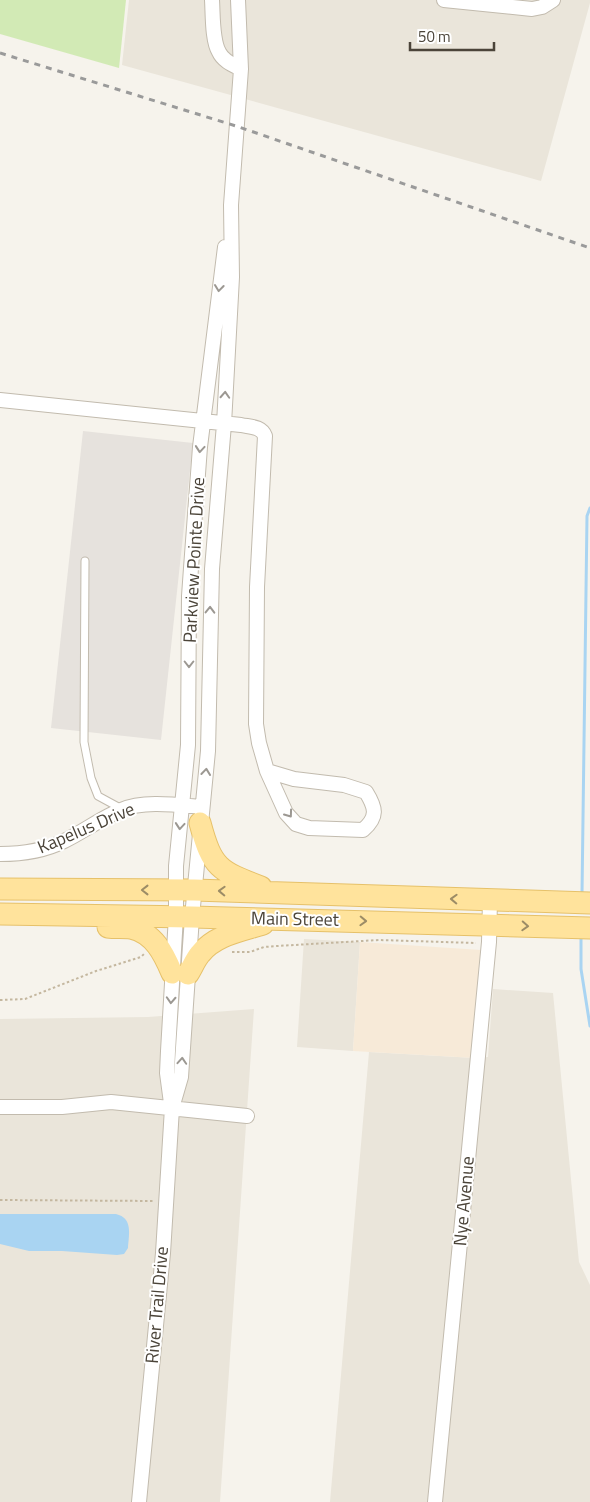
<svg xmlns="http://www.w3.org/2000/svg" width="590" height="1502" font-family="'Titillium Web',sans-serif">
<rect width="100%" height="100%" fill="#f6f3ec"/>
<!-- residential -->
<path fill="#eae5da" d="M129,0h461v3l-49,178 -419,-116z
M304,939l56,3 -7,109 -56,-4z
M493,989l60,4 26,269 11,23v217h-260l39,-450 106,6 13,-1z
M254,1009l-34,493h-220v-483l148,-2z"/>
<!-- commercial -->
<path fill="#f7ead8" d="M360,942l121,8 -6,108 -122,-7z"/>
<!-- industrial -->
<path fill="#e6e2dd" d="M83,431l110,12 -32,297 -110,-12z"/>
<!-- green -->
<path fill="#d2eab5" d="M0,0h126l-7,68 -119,-34z"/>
<!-- water -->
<path fill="#a9d4f2" d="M0,1214h116c17,4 13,20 12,34l-4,6 -7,1 -55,-4h-33l-29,-7z"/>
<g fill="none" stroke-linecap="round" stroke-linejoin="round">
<!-- stream -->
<path stroke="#a9d4f2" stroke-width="3" d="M582,894l5,-378 3,-8
M581,935v34l9,57"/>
<!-- lane casing -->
<g stroke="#c2bbae" stroke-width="9">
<path id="lane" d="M85,561l-1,181 7,36 7,18 24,13"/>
</g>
<!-- street casing -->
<g stroke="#c2bbae" stroke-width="16">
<path id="street" d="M212,0c1,15 0,40 7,52 4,9 14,13 22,17
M444,0l88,9 10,-2 11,-7
M0,400l241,25c9,2 20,1 24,11l-8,151 -1,137 3,19 8,28 19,42 10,11 13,4 54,2c15,-13 13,-22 3,-38l-22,-7 -50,-6 -27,-8
M0,854c22,0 44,-3 64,-13 19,-9 37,-23 57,-31 22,-10 57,-5 81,-3
M171,1103l-4,-30 1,-22 8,-135v-50l12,-121 1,-149 2,-28 9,-121 25,-200
M0,1107h62l49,-5 136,14
M139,1502l24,-249 9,-145 9,-31 11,-160 16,-166 4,-182 12,-145 8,-147 -1,-72 10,-136 -3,-69
M435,1502l54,-560 1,-42"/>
</g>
<!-- primary casing -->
<g stroke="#e6c16a" stroke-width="23">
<path id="primary" d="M200,823c12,45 19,48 61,64
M0,889l194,1 396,13
M0,914l192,3 398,11
M108,927c7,1 16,0 23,1 23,5 33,26 41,45
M188,974c4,-6 7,-14 12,-20 15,-19 41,-23 63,-30"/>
</g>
<!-- path -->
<path stroke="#c4b79f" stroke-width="2" stroke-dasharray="2.5 2.5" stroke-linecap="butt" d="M232,952h18l14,-5 13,-1 102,-6 97,3
M0,1000l25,-1 71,-28 45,-14 3,-3
M0,1200l155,1"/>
<!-- lane -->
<use href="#lane" stroke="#fff" stroke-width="7"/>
<!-- street -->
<use href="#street" stroke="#fff" stroke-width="14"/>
<!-- primary -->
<use href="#primary" stroke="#ffe39c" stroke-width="21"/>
<!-- rail -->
<path stroke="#9a9a9a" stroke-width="3" stroke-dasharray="6 6" stroke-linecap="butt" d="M0,53l236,73 354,122"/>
</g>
<!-- one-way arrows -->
<defs><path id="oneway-chevron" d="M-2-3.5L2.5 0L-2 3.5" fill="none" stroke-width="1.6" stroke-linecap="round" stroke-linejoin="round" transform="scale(1.25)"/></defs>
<g stroke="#9c9892">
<use href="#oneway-chevron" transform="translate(219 288) rotate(97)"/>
<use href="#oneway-chevron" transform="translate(225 395) rotate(-87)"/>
<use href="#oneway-chevron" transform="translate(200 449) rotate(95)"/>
<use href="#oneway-chevron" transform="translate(210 610) rotate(-89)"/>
<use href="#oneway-chevron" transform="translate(189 664) rotate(90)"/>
<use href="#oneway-chevron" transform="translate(206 772) rotate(-84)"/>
<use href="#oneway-chevron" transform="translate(289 814) rotate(54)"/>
<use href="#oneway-chevron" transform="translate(180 826) rotate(95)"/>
<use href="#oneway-chevron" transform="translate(171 1000) rotate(93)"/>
<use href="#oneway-chevron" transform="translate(182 1061) rotate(-86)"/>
</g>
<g stroke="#9c8c66">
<use href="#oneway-chevron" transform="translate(145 890) rotate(-180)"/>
<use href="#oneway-chevron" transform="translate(222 891) rotate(-178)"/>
<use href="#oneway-chevron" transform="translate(454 899) rotate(-178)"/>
<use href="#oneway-chevron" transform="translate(363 921) rotate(2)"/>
<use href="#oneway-chevron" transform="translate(525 926) rotate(3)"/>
</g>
<g text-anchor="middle" stroke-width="4" stroke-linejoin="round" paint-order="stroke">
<!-- street labels -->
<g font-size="18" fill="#4b4439" stroke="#fff">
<text transform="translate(194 560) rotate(-87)" y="6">Parkview Pointe Drive</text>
<text transform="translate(86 828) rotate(-23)" y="6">Kapelus Drive</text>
<text transform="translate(295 919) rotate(1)" y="6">Main Street</text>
<text transform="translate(464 1201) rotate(-85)" y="6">Nye Avenue</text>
<text transform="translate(157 1305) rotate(-85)" y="6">River Trail Drive</text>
</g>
</g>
<!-- scale -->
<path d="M410 42v8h84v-8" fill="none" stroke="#4b4439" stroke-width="2.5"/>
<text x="418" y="42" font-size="15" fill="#4b4439" stroke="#ffffff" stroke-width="4" paint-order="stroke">50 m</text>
</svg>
